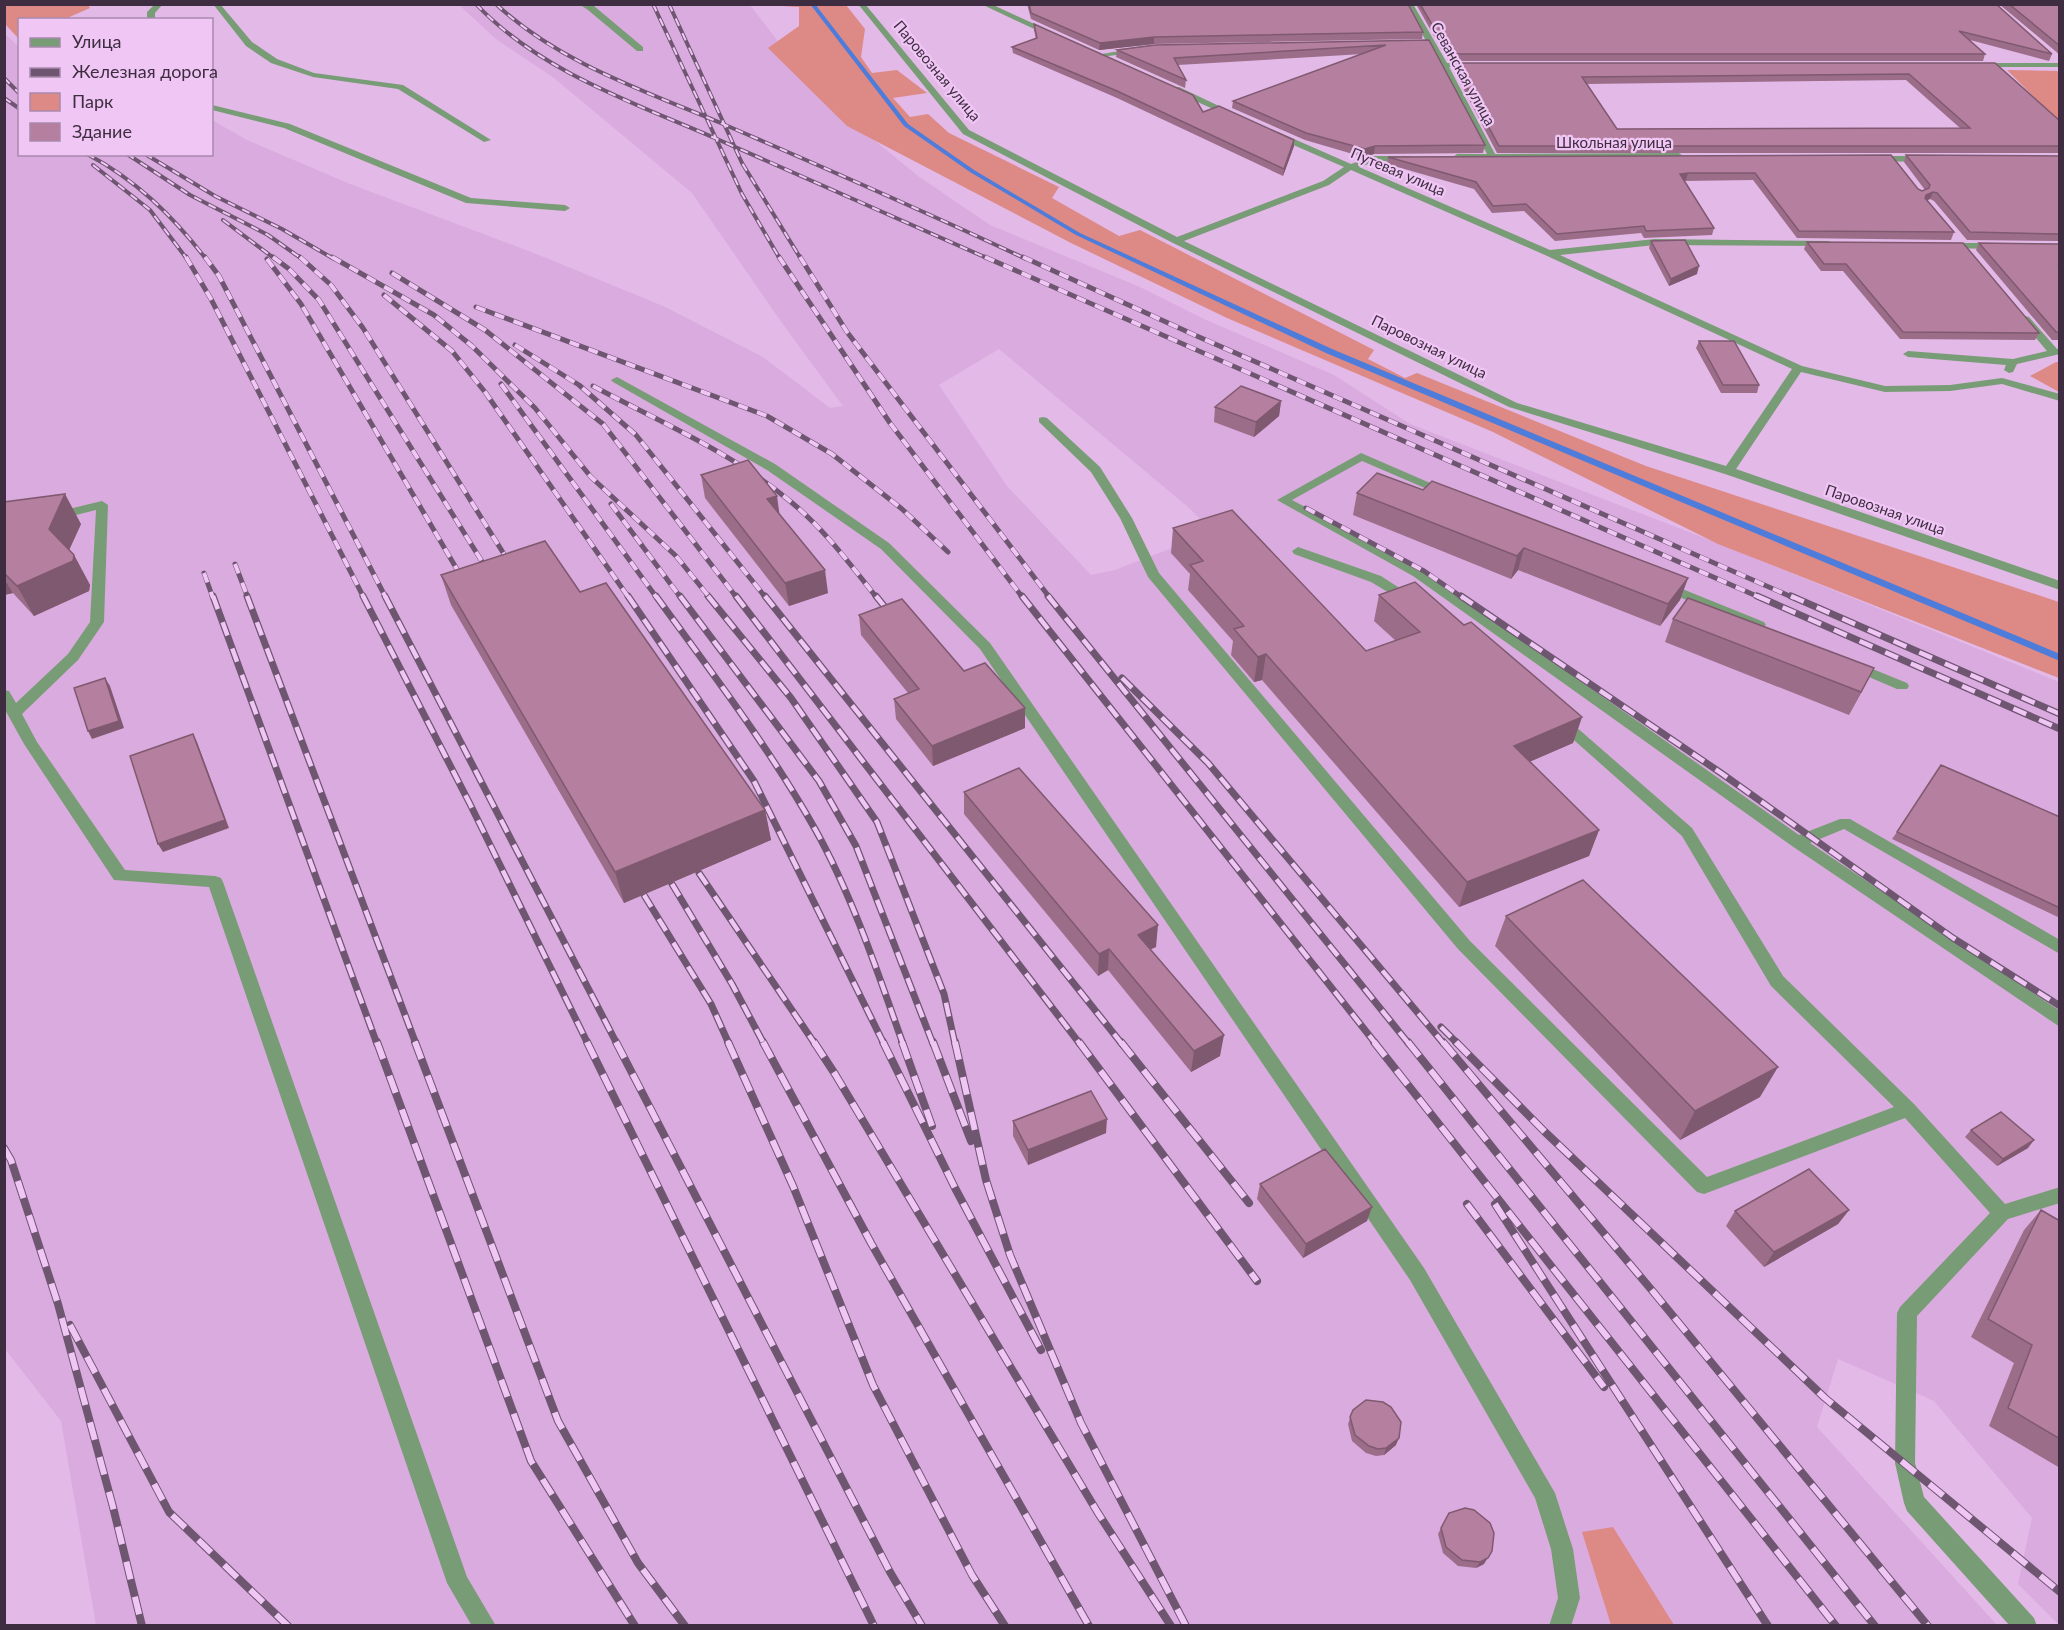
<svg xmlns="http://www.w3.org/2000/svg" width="2064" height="1630" font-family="Lato,sans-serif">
<rect width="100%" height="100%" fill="#e3b9e8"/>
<!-- built -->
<path fill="#daabdf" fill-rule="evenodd" d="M459,5h291l53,69 43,43 72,59 72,49 150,62 64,32 130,56 76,49 302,117 347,141v943l-41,-41 14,-66 -98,-117 -96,-42 -21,68 180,198h-1901l-35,-204 -56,-72v-1315l14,13 1,107h192v-15l2,-1 -2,-2v-16l35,20 103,44 184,69 129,53 100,51 67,51 13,-2 -61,-83 -90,-130 -138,-115 -58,-39zM999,349l189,158 25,25 -98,38 -24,5 -84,-89 -68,-101z"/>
<!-- green -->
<path fill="#dd8985" d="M88,5l2,3 -25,11 -45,1 -1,19 -14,-15v-19z
M763,5h83l19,24 -4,28 11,16 25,-3 30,23 -34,5 17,19 18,-3 21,19 110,54 -7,11 67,38 21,-6 234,120 -6,9 37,19 12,-5 229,93 413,136v76l-341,-134 -225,-112 -266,-114 -156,-75 -224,-117 -79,-78 31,-22v-19z
M2007,70l50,1 2,2v49z
M2056,362h3v30l-29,-16z
M1613,1527l61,98h-63l-29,-93z"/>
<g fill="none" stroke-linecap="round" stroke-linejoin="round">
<!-- stream -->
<path fill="#4e7cdb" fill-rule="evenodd" d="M810,4h5l93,120 66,46 106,63 252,116 728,305v7l-734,-308 -250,-118 -106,-63 -66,-46z"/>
<!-- minor -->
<path fill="#789c75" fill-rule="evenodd" d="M155,4h8l-8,9v7h-8v-8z
M213,4h7l32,38 25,17 37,14 89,12 88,55 -7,2 -86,-53 -85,-12 -42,-14 -25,-17z
M579,4l15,2 49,41v4h-6l-49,-41z
M858,4h7l104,126 208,107 146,-56 21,-14 -69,-30v-4l3,-1 73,32 23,-8h38v4l-3,1 -34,1 -16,5 191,83 105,-11 174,2 2,2 -5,3 -171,-1 -95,10 242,111 83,20 65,-1 52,-7 58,16v7l-58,-17 -52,7 -65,1 -84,-20 -65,97 324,112v9l-335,-116 -216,-67 -336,-164 -210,-109zM1351,170l194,85 247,114 -66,97 -209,-63 -333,-162 145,-56z
M981,4h10l63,29 -7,2z
M1406,4h7l34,59h28l4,2 -4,2h-26l46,87 184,-1 4,3 -4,3h-225l-1,-2 4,-3h30z
M1137,48h3v4l-40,5 -4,-2z
M1979,63h81v4h-84l-1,-2z
M1173,87h6l59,28 -7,2 -58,-26z
M212,105l78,19 181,74 94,7 5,3 -5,3 -99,-8 -182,-75 -72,-18z
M1874,156h51l4,3 -4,3 -54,-1v-4z
M1946,243h51l5,3 -5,3 -54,-1 -2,-2z
M2025,316l4,1 28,32 3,-1v6l-43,10 -4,8 -4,1 -5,-3 2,-5 -98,-8 -5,-3 5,-3 105,8 34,-8 -27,-32z
M617,377l158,87 114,79 101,100 434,625 131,225 18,56 7,49 -9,28h-22l9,-28 -7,-49 -16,-51 -125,-218 -430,-631 -99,-100 -114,-79 -154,-88 -2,-2z
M1043,417l4,1 53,49 32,51 27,55 311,368 237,236 187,-70 -123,-121 -89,-150 -125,-111 -2,-3 2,-3h10l125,109 91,148 131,128 91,100 55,-17v16l-52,16 -91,97 -2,147 9,34 110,121 3,8h-27l-103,-115 -3,-8 -9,-40 2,-150 3,-6 90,-94 -85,-95 -201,76 -7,-2 -239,-243 -310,-372 -28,-59 -29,-46 -52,-50v-4z
M1361,453l90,39 -6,4 -4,-1 -79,-34 -70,39 131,70 376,265 41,-16h10l210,121v14l-216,-125 -34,14 250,168v16l-268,-181 -379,-270 -136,-76z
M102,501l6,4 -4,117 -26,38 -56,54 15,28 88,128 90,6 6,2 2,4 244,695 29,49h-24l-25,-43 -238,-696 -95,-7 -90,-136 -20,-36v-18l5,1 7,12 52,-49 22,-32 6,-112 -40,10 -6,-4 2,-3z
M1298,547l83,29 37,24 -2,3h-10l-35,-21 -77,-28 -2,-3z
M1665,582l99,40 2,3 -7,4 -5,-1 -94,-39 -1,-3 1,-3z
M1853,661l54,22 2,3 -2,3h-10l-49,-21 -2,-3z"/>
<!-- rail-far3 casing -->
<g stroke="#6e5671" stroke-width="4">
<path id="rail-far3" d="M476,4c63,67 158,99 241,135 91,40 181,80 272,120
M496,4c63,59 149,87 227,120 102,44 203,88 303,135
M653,4l89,190 38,65
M669,4l73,159 59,96
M4,78l16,16
M4,98l16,11
M87,154c49,26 85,61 119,105
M127,154l63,41 78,40 34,24
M145,154l70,42 67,33 52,30
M93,165l57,45 37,49
M223,220l52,39"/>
</g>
<!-- rail-far2 casing -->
<g stroke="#6e5671" stroke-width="5">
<path id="rail-far2" d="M186,257l25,42 153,299
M205,257l14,19 167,322
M273,257l16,12 30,31 172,276
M300,257l31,28 32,43 149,239
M332,257l102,58 38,31 63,62 56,69 85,79 34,42
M779,257l111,166 133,175
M800,257l47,75 203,266
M985,257l776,341
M1023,257l176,80 595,261
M267,259l34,45 164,279
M392,273l93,57 118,94 134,174
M384,295l68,56 33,41 144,206
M476,307l291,109 65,38 70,55 46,43
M515,345l64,40 57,50 130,163
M501,384l156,214
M593,386c67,36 140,67 198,116 33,27 59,62 86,96
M611,504l70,94
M1306,508l118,63 39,27
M235,564l13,34
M204,573l9,25"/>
</g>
<!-- rail-far1 casing -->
<g stroke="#6e5671" stroke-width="7">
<path id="rail-far1" d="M213,596l164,448
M247,596l169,448
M363,596l107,208 118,240
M385,596l232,448
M628,596l126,185 130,263
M656,596c55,76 113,151 159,233 37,66 63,144 88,215
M680,596l139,185 37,65 77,198
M708,596l83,102 86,124 67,172 11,50
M736,596l344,448
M765,596l357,448
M876,596l17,21
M1022,596l354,448
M1048,596l361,448
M1461,596l260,177 232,165 107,68
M1757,596l303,133
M1791,596l269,118
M1122,678l86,85 236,281
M699,873l116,171
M672,884l60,100 32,60
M644,895l67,109 18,40
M1441,1027l17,17"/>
</g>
<!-- rail casing -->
<g stroke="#6e5671" stroke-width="8">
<path id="rail" d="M377,1042l154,419 104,165
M415,1042l143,379 80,142 47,63
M587,1042l287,584
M616,1042l274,530 32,54
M728,1042l65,144 80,199 99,190 33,51
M763,1042l108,201 218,383
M814,1042l21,32 263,439 73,113
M883,1042l72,146 86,162
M902,1042l30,84
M933,1042l38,99
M955,1042l31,138 24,75 71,168 105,203
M1079,1042l178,239
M1121,1042l128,161
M1374,1042l462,584
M1408,1042l467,584
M1443,1042l212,252 273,332
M1456,1042l89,90 280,266 235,194
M4,1148l7,12 47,144 55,203 29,119
M1467,1204l137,183
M1495,1204l273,422
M70,1325l99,187 119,114"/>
</g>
<!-- rail-far3 -->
<use href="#rail-far3" stroke="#f0c6f5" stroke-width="2" stroke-dasharray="8" stroke-linecap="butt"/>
<!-- rail-far2 -->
<use href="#rail-far2" stroke="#f0c6f5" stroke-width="4" stroke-dasharray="10" stroke-linecap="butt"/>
<!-- rail-far1 -->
<use href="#rail-far1" stroke="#f0c6f5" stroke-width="4.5" stroke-dasharray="14" stroke-linecap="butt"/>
<!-- rail -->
<use href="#rail" stroke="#f0c6f5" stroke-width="6" stroke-dasharray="18" stroke-linecap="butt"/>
</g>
<!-- wall -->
<path fill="#9c6d89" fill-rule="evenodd" d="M1027,4h381l15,28 -1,7 -268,5 -55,6 -68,-31z
M1416,4h580l56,50 -3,7 -79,-21 15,14 -2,7h-535z
M1999,4h61v51z
M1034,24l169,88 91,34 -11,30 -166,-78 -104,-45 -1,-6 24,-8 -2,-9z
M1429,40l56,105 -2,8 -109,1 -11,3 -58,-17 -73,-32 1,-7 130,-47 -185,11 8,15 -1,8 -69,-31 1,-7z
M1454,63h541l65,58v32h-563l-44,-84zM1906,80l54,48 -343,1 -31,-45z
M1891,155l27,34 4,2 3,-1 -21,-28 2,-7 154,1v85l-93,-1 -33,-39 -4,-2 -3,1 27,32 -3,8 -154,-2 -44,-58 -69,1 30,47 -2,7 -68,3 -3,-5 -86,8 -31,-30 -32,2 -18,-24 -87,-25 1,-7z
M1651,241l46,33 -28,12 -20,-38z
M1807,242l232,91 -4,7 -135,-1 -57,-68h-22l-17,-22z
M1979,243l81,1v96h-8l-76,-90z
M1699,341l60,44 -2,8h-36l-25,-45z
M1281,401l-2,15 -25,21 -40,-15 1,-15z
M701,475l79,39 48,79 -39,13 -84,-108z
M1423,490l265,88 -8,22 -20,26 -142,-56 -7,9 -158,-64 4,-22z
M4,502l77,22 -12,26 5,5 16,30 -1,6 -55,25 -21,-23 -9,2z
M1173,528l193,123 30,-10 -22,-20 5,-26 85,30 118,92 -9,26 -44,19 70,68 -10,26 -130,51 -197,-227 -8,2 -23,-27 2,-14 -45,-51 2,-16 -19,-21z
M441,575l139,17 185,218 6,30 -147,63 -173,-298z
M859,615l105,56 61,57 -92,38 -37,-47 -2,-20 14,-6 -47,-58z
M1673,619l189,72 -13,24 -184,-73z
M964,792l192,155 -6,2 70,107 -29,16 -83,-102 -10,6 -134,-162z
M2060,817v101l-168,-79 5,-7z
M1506,916l254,181 -80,43 -185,-194z
M1013,1121l93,12 -78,32 -15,-29z
M1971,1130l57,18 -31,18 -32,-29z
M1260,1184l107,37 -64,37 -46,-59z
M1849,1210l-11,14 -74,43 -38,-41 9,-15z
M2041,1210l19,11v247l-71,-42 25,-63 -43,-26 53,-107z
M1353,1410l43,35 -12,10 -8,1 -10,-3 -14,-12 -4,-17z
M1449,1513l35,51 -8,4 -18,-2 -15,-13 -5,-19z"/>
<!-- shaded-wall -->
<path fill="#7f596f" d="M1154,37v7l-55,6 1,-7z
M1294,140v6l-11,30 1,-7z
M1375,146l-1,8 -11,3 2,-8z
M1688,173l-2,7 -8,1 2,-7z
M1933,192l-3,7 -7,3 3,-7z
M1699,266l-2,8 -28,12 2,-7z
M1281,401l-2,15 -25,21 2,-15z
M65,494l16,30 -16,35 -16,-30z
M777,496l3,22 -13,-19z
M1524,548l-6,22 -7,9 6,-23z
M74,555l16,30 -1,6 -55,25 -17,-30z
M825,570l3,23 -39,13 -4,-23z
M1688,578l-8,22 -20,26 8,-22z
M4,579l9,14 -9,2z
M1266,654l-4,26 -8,2 4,-25z
M1874,668l-12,23 -13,24 12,-23z
M105,678l5,8 14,42 -32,11 -4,-8z
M1025,708v20l-92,38 -1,-20z
M1582,717l-9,26 -67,29 8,-26z
M193,734l4,8 32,86 -66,24 -5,-8z
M765,810l6,30 -147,63 -9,-31z
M1599,830l-10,26 -130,51 8,-25z
M1158,925l-2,22 -20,9 2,-21z
M1109,949l-1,21 -10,6 1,-22z
M1224,1035l-4,21 -29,16 3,-21z
M1778,1067l-18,30 -80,43 15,-29z
M1107,1119l-1,14 -78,32v-15z
M2034,1140l-6,8 -31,18 6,-7z
M1372,1207l-5,14 -64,37 3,-14z
M1849,1210l-11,14 -74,43 10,-15z
M1399,1438l-3,7 -12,10 2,-7z
M1492,1551l-8,13 -8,4 4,-6z"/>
<!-- building -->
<path fill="#b57f9f" stroke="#7f596f" stroke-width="1.5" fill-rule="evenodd" d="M1029,4h379l15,28 -269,5 -54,6 -69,-30z
M1420,4h576l56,50 -93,-23 26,23h-536z
M2009,4h51v42z
M1034,24l159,71 10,17 16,-6 75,34 -10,29 -167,-78 -105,-44 25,-9z
M1429,40l56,105 -110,1 -10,3 -59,-16 -73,-32 153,-56 -212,13 12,22 -69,-30 38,-5z
M1454,63h541l65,58v25h-561zM1909,74l61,54 -353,1 -35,-52z
M1891,155l27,34 4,2 7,-3 1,-3 -24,-30 154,1v78l-90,-2 -33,-39 -4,-1 -7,3 -1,3 29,34 -155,-1 -44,-58h-67l-8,1 34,54 -68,3 -2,-5 -87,8 -31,-30 -33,2 -17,-24 -88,-25z
M1685,240l14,26 -28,13 -20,-38z
M1807,242l156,1 76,90 -136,-1 -57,-68h-22z
M1979,243l81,1v21h-2l2,1v66h-4z
M1699,341h35l25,44h-36z
M1241,386l40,15 -25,21 -41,-15z
M748,460l29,36 -10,3 58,71 -40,13 -84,-108z
M1377,473l46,17 9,-9 256,97 -20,26 -144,-56 -7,8 -160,-63z
M65,494l-16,35 25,26 -1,6 -56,25 -13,-13v-71z
M1232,510l134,141 54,-19 -41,-37 36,-13 49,43 7,-3 111,95 -68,29 85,84 -132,52 -201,-228 -8,3 -24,-28 10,-3 -54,-61 13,-4 -30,-33z
M545,541l35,51 26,-9 159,227 -150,62 -174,-297z
M1688,598l186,70 -13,24 -188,-73z
M902,599l62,72 21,-8 40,45 -93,38 -38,-47 25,-10 -60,-74z
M105,678l14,43 -31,10 -14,-43z
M193,734l32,86 -67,24 -28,-88z
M1941,765l119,52v91l-163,-76z
M1019,768l139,157 -20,10 86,100 -30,16 -85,-102 -10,5 -135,-162z
M1583,880l195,187 -83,44 -189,-195z
M1091,1091l16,28 -79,31 -15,-29z
M2001,1112l33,28 -31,19 -32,-29z
M1325,1149l47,58 -66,37 -46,-60z
M1809,1169l40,41 -75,42 -39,-41z
M2041,1210l19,11v218l-52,-31 24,-63 -44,-26z
M1366,1400l17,2 8,5 10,15 -2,16 -13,10 -8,1 -9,-3 -14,-11 -5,-18 3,-7z
M1465,1508l9,2 16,13 4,10 -2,18 -4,7 -8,4 -18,-2 -16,-13 -5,-19 8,-15z"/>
<g text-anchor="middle" stroke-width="4.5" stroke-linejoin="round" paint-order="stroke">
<!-- far-street labels -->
<g font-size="15" fill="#3e2d40" stroke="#f0c6f5">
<text transform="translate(937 71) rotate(50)" y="5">Паровозная улица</text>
<text transform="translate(1463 74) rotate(61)" y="5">Севанская улица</text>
<text x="1614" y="148">Школьная улица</text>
<text transform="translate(1398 172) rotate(23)" y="5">Путевая улица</text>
<text transform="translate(1429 347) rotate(26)" y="5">Паровозная улица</text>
<text transform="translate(1885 510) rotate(19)" y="5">Паровозная улица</text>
</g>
</g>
<!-- border -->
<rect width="2064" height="1630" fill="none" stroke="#3e2d40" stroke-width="12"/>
<!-- legend -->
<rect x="18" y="18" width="195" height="138" fill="#f0c6f5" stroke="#a989ad" stroke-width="1.5"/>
<rect x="30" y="38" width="30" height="9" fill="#789c75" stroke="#a989ad" stroke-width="1.5"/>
<text x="72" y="48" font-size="18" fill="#3e2d40">Улица</text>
<rect x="30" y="68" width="30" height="9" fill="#6e5671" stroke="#a989ad" stroke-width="1.5"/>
<text x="72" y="78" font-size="18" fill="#3e2d40">Железная дорога</text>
<rect x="30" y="93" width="30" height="18" fill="#dd8985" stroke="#a989ad" stroke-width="1.5"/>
<text x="72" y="108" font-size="18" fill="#3e2d40">Парк</text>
<rect x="30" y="123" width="30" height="18" fill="#b57f9f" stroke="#a989ad" stroke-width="1.5"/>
<text x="72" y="138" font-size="18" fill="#3e2d40">Здание</text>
</svg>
